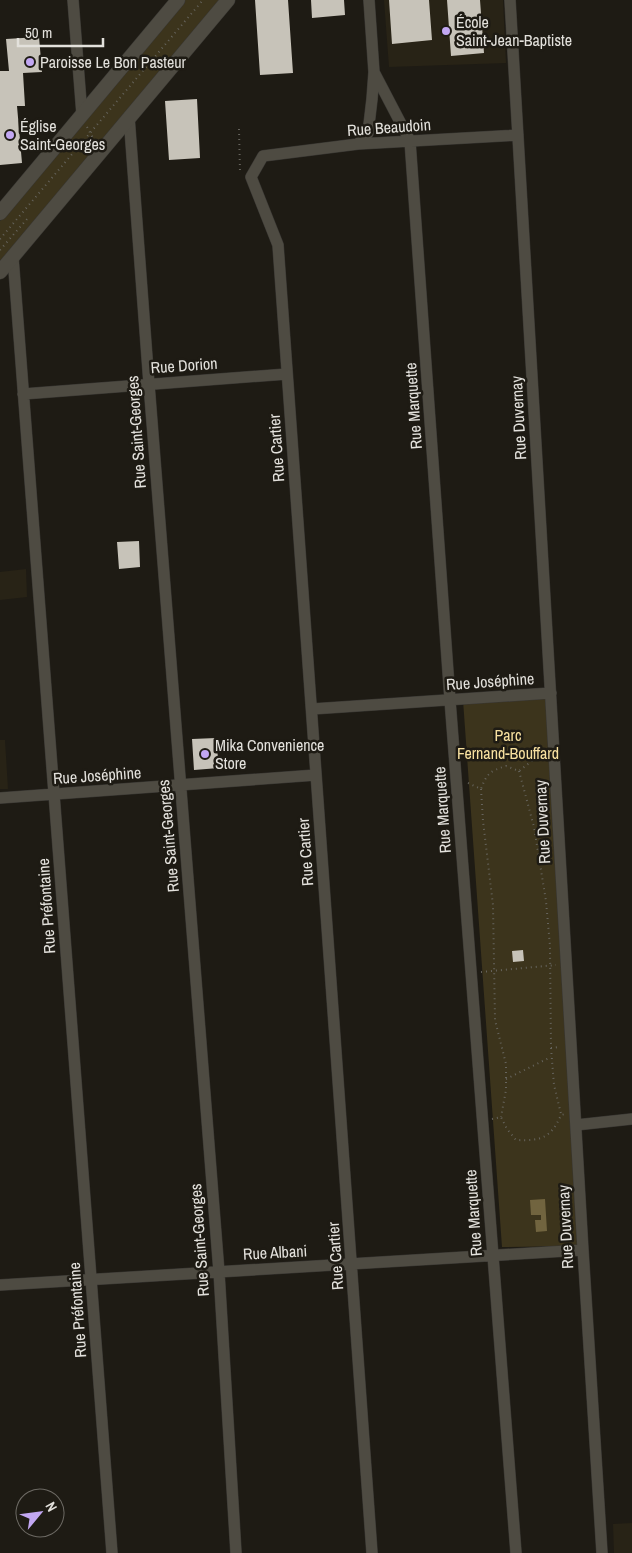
<svg xmlns="http://www.w3.org/2000/svg" width="632" height="1553" font-family="'Archivo Narrow',sans-serif">
<rect width="100%" height="100%" fill="#1e1b14"/>
<!-- built -->
<path fill="#282316" d="M384,0h119l3,63 -117,4z
M26,569l1,28 -27,3v-28z
M0,740h5l3,49h-8z
M632,1523v30h-18l-1,-29z"/>
<!-- green -->
<path fill="#3c341c" d="M185,0h38l-223,262v-41z
M547,697l31,549 -76,1 -39,-547z"/>
<!-- water -->
<path fill="#71643f" d="M545,1199l2,32 -11,1 -1,-12h6v-5h-10l-1,-15z"/>
<!-- building -->
<path fill="#c7c3b9" d="M255,0h33l5,73 -33,2z
M311,0h33l1,15 -33,3z
M389,0h40l3,40 -40,4z
M447,0h33l4,53 -33,3z
M39,37l3,35 -19,1 2,33h-8l5,57 -22,2v-94h9l-3,-32z
M197,99l3,59 -31,2 -4,-59z
M139,541l1,26 -21,2 -2,-27z
M216,738l3,30 -25,2 -2,-31z
M523,950l1,11 -11,1 -1,-11z"/>
<g fill="none" stroke-linecap="round" stroke-linejoin="round">
<!-- minor casing -->
<g stroke="#383632" stroke-width="12">
<path id="minor" d="M73,0l9,115
M510,0l73,1250 19,303
M374,72l36,69 40,559 66,853
M129,116l20,268 70,888 17,281
M358,144l10,-11 4,-34 2,-27 -5,-72
M13,257l99,1296
M23,394l264,-20
M312,709l239,-16
M0,798l316,-23
M576,1125l56,-6
M0,1285l583,-35
M372,1553l-94,-1308 -27,-68 12,-21 95,-12 160,-9"/>
</g>
<!-- tertiary casing -->
<g stroke="#383632" stroke-width="15">
<path id="tertiary" d="M0,213l178,-213
M0,272l228,-272"/>
</g>
<!-- path -->
<path stroke="#66645d" stroke-width="2" stroke-dasharray="1 4" stroke-linecap="butt" d="M87,127l7,13
M239,129l1,43
M0,239l203,-239
M0,250l28,-32
M519,771l15,56 12,74 4,45 1,102 8,-1
M468,783l13,6c6,-16 9,-18 25,-23l13,5 23,-18
M481,789l2,32 10,84 2,115 11,44v26l-5,27
M481,972l75,-7
M551,1048l3,37 7,29
M506,1079l45,-22
M492,1119l9,-2 6,12 9,11c25,1 35,-2 45,-25l4,-1"/>
<!-- minor -->
<use href="#minor" stroke="#4e4b42" stroke-width="11"/>
<!-- tertiary -->
<use href="#tertiary" stroke="#4e4b42" stroke-width="14"/>
</g>
<!-- markers -->
<g fill="#c2a7f2" stroke="#1e1b14" stroke-width="2">
<circle cx="446" cy="31" r="5"/>
<circle cx="30" cy="62" r="5"/>
<circle cx="10" cy="135" r="5"/>
<circle cx="205" cy="754" r="5"/>
</g>
<g text-anchor="middle" stroke-width="5" stroke-linejoin="round" paint-order="stroke">
<!-- poi labels -->
<g font-size="16" fill="#e3e1dc" stroke="#1e1b14" text-anchor="start">
<text x="456" y="28">École<tspan x="456" dy="18">Saint-Jean-Baptiste</tspan></text>
<text x="40" y="68">Paroisse Le Bon Pasteur</text>
<text x="20" y="132">Église<tspan x="20" dy="18">Saint-Georges</tspan></text>
<text x="215" y="751">Mika Convenience<tspan x="215" dy="18">Store</tspan></text>
</g>
<!-- street labels -->
<g font-size="16" fill="#e3e1dc" stroke="#1e1b14">
<text transform="translate(389 127) rotate(-4)" y="6">Rue Beaudoin</text>
<text transform="translate(184 365) rotate(-4)" y="6">Rue Dorion</text>
<text transform="translate(413 406) rotate(-94)" y="6">Rue Marquette</text>
<text transform="translate(518 418) rotate(-93)" y="6">Rue Duvernay</text>
<text transform="translate(136 432) rotate(-94)" y="6">Rue Saint-Georges</text>
<text transform="translate(276 448) rotate(-94)" y="6">Rue Cartier</text>
<text transform="translate(490 681) rotate(-4)" y="6">Rue Joséphine</text>
<text transform="translate(97 775) rotate(-4)" y="6">Rue Joséphine</text>
<text transform="translate(442 810) rotate(-94)" y="6">Rue Marquette</text>
<text transform="translate(542 822) rotate(-93)" y="6">Rue Duvernay</text>
<text transform="translate(168 836) rotate(-95)" y="6">Rue Saint-Georges</text>
<text transform="translate(305 852) rotate(-94)" y="6">Rue Cartier</text>
<text transform="translate(46 906) rotate(-94)" y="6">Rue Préfontaine</text>
<text transform="translate(473 1213) rotate(-94)" y="6">Rue Marquette</text>
<text transform="translate(565 1227) rotate(-93)" y="6">Rue Duvernay</text>
<text transform="translate(199 1240) rotate(-94)" y="6">Rue Saint-Georges</text>
<text transform="translate(275 1252) rotate(-3)" y="6">Rue Albani</text>
<text transform="translate(335 1256) rotate(-94)" y="6">Rue Cartier</text>
<text transform="translate(77 1310) rotate(-94)" y="6">Rue Préfontaine</text>
</g>
<!-- park labels -->
<g font-size="16" fill="#f8e1a0" stroke="#1e1b14">
<text x="508" y="741">Parc<tspan x="508" dy="18">Fernand-Bouffard</tspan></text>
</g>
</g>
<!-- north arrow -->
<g transform="translate(40 1513) rotate(61)"><circle r="24" fill="#1e1b14" stroke="#6d6a64"/>
<path d="M0-4L9 19L0 12L-9 19Z" fill="#c2a7f2"/>
<text y="-8" font-size="14" font-weight="bold" text-anchor="middle" fill="#e3e1dc">N</text>
</g>
<!-- scale -->
<path d="M18 38v8h85v-8" fill="none" stroke="#e3e1dc" stroke-width="2.5"/>
<text x="25" y="38" font-size="15" fill="#e3e1dc" stroke="#1e1b14" stroke-width="4" paint-order="stroke">50 m</text>
</svg>
